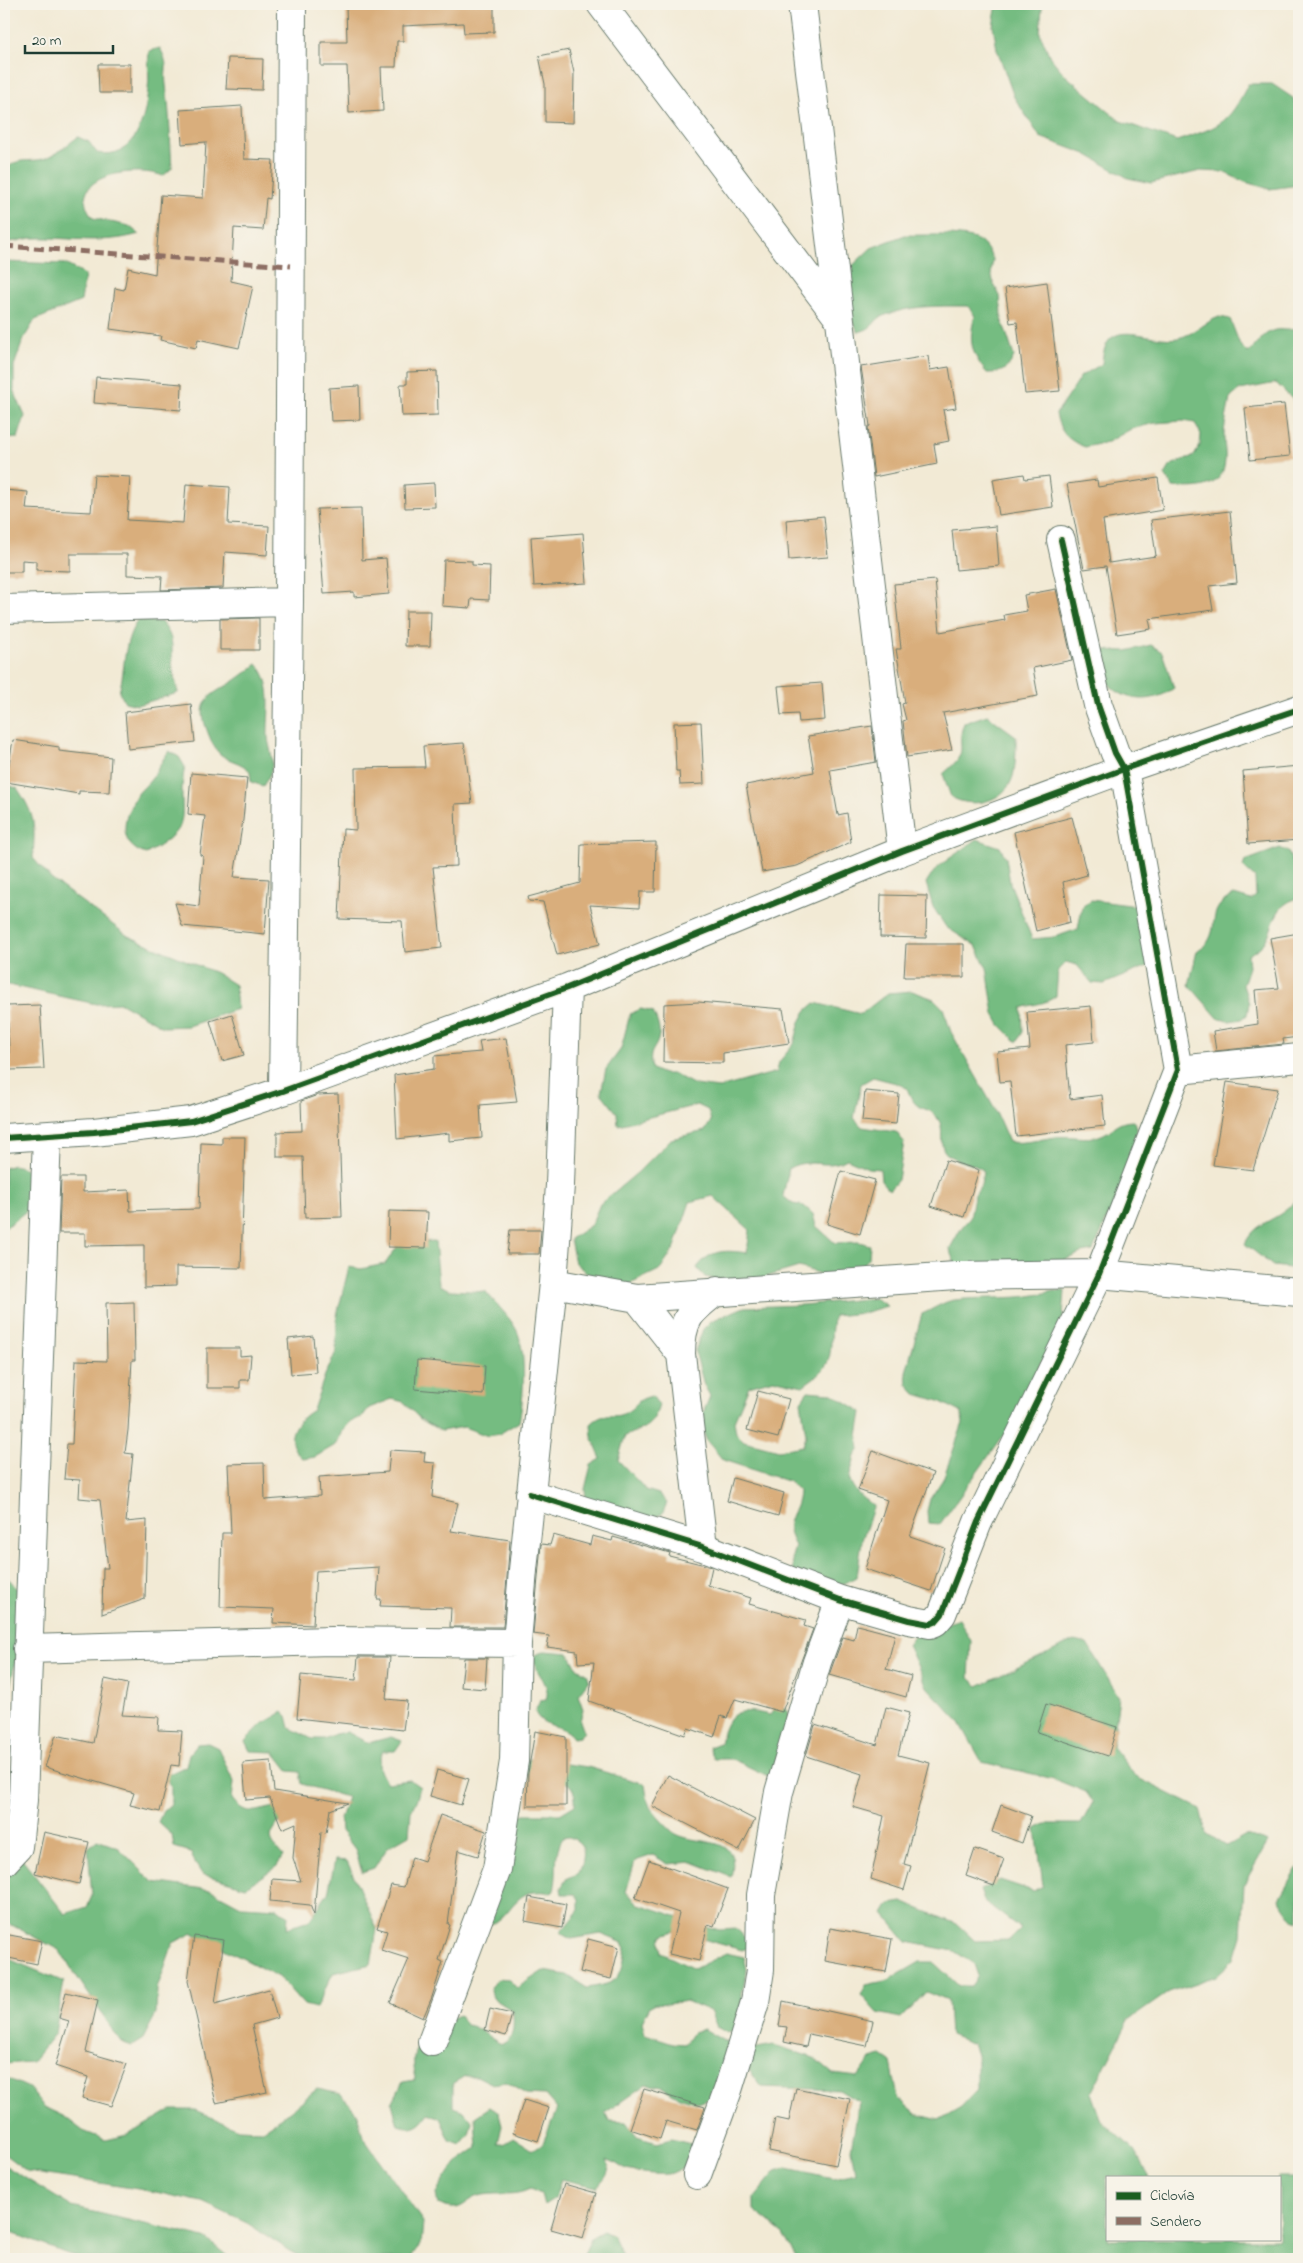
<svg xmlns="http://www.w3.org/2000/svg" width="1303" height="2263" font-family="'Indie Flower',sans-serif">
<rect width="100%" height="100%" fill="#f7f3e8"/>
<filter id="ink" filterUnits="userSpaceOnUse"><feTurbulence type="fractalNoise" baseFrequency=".02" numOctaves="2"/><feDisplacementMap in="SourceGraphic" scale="10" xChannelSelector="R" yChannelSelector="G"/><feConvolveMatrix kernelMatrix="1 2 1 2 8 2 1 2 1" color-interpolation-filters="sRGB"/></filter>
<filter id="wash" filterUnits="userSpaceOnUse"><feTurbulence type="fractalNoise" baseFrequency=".0096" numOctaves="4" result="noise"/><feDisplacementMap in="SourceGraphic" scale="20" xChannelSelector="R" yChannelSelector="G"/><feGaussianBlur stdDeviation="1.12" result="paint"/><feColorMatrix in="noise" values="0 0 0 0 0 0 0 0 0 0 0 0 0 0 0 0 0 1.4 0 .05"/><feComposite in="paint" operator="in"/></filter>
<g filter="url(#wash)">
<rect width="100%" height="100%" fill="#f2ead5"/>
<!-- forest -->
<path fill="#74bc81" stroke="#4a7c5a" d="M997,4h47l-2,3 -2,26 10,24 15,18 55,46 57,20c42,-15 51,-15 71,-57h24l21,14 6,18v69l-29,4 -25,-7 -22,-10 -23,-1 -49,12 -23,-5 -42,-24 -46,-17 -26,-40 -17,-48 -4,-23z
M160,48c10,19 4,20 6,37 4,28 4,55 6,83l-9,8c-27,-11 -102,-1 -70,42l36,8 10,8c-38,11 -67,3 -105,4 -10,0 -21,6 -30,3 0,-12 -3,-57 0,-65 7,-22 27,-12 42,-18 11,-4 22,-14 32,-21l11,5 8,11c38,7 48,-32 51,-63 2,-13 -1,-25 1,-39z
M905,235c18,1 59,-3 74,6 7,5 10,11 14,18l-2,13 3,13 6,11 2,24 12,36c-6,14 -12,17 -27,17 -16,-19 -19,-33 -12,-57l-7,-10c-30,0 -57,-1 -85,10 -11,5 -7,12 -25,16l-10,-22 -2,-38 25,-24z
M4,262l61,2 20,11 -4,26 -46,19 -12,20 -9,26v25l11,25 -7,22 -14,1z
M1219,317l11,2 10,26 8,8c9,-7 13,-18 24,-22 9,-4 19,3 27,-5v94l-6,-20 -17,-17 -36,7 -10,8c-2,13 -6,27 -6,39 0,8 2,16 1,24 -2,29 -31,28 -52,26l-8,-12 6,-10 23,-9 6,-10 1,-12 -6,-11 -12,-2 -28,2 -24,6 -23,13 -23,5c-18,-7 -25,-15 -29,-33l25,-38 21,-12c3,-52 45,-21 76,-26 15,-3 27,-16 41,-21z
M138,620l23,2c16,18 9,26 12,48 1,7 4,15 5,23l-41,12 -12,-3 -6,-10c7,-24 3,-50 19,-72z
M1151,645l11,7 12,36c-21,16 -50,15 -67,-6 -9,-12 -10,-19 -4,-32l24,1z
M257,664c18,21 10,48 11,74 1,9 5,18 4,27 0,8 -5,14 -9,21l-12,-4 -1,-11c-10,-10 -20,-9 -30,-17 -6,-5 -10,-16 -13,-24 -10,-26 0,-34 21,-45 10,-6 20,-14 29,-21z
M987,715l29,21c0,12 0,24 -2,36 -5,29 -40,38 -63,25l-8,-23c30,-25 11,-24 21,-51z
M169,751l10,6 6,10c-11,47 16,56 -39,87 -30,-9 -23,-38 -9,-59 4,-6 11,-11 16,-18 5,-8 9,-17 16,-26z
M4,784l13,4c19,28 18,37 16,70l18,21 77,57 88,37 19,12 2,24 -49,17 -25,1 -42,-24 -25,1 -92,-20z
M977,839l23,8 6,11 4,25 22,56 23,-2 23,-8 4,-22 9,-7 46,6 13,59 -46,19 -12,-1 -15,-18 -11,-3 -8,8 -2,26c-12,9 -20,7 -34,12l1,24 -6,10 -17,-17 -6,-11 -7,-46 -11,-22 -30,-19 -13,-20 -7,-24c11,-21 33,-29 51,-44z
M1280,848l8,4 5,11 6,-1v36c-26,6 -23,27 -35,45 -4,5 -11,9 -16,12l1,12 -6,18 6,18 -2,12 -5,4 -12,2 -11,-2 -30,-34 8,-34c3,-3 8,-5 10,-8 13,-18 -2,-34 27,-48l17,5 5,-4 -1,-18 -12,-11 2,-6z
M912,991l22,8 9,9 8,24 43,76 15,34c16,2 31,-3 47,-5 14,-2 29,3 43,-1 15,-5 16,-15 35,-15l6,23 -47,107 -12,2 -23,10 -102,3 -5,-12 -1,-6 12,-21 8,-9 4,-22 7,-11 2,-15c-10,-7 -25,-8 -35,-15 -12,-10 -2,-25 -10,-36 -11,-17 -21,-2 -31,-31l-11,-5 -23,-6 -12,7 -7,34 8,9 34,5 8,10 -6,38 -9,10 -8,-9 -1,-12 -12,-1 -21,-9c-22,12 -35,-3 -58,9l-6,28 10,8 11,2 9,8 3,12 19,17 24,-1 11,3 -1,13 -8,9 -13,5 -24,3 -25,-8 -57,17 -37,-7 -8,-9c13,-19 29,-18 50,-15l3,-23 -37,-34 -23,6 -15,45 -14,22 -45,22 -21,-11 -20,-17 -5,-24 21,-14 9,-21 37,-31 34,-34 34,-8 6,-10 -3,-11 -11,-5 -79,20 -1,-12 -16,-20 5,-24 15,-20 9,-35 11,-5 12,3c3,6 7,16 6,23 -2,16 -12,13 -7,34l11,5h11l21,11 24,3 58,-16 2,-10 15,-18 6,-22 6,-11 9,-8 46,11 27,-21z
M13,1165c20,3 23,15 29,33l-38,31v-61z
M1299,1196v73l-26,-3 -28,-22c11,-25 38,-23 51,-46z
M435,1241l4,44 11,5 36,2c10,12 23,24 30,37 11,20 8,71 3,93l-20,12 -11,2 -24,-9 -23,4 -21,-12 -16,-17 -12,-3 -23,9 -7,9 -11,4 -10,12 -4,11 -22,13 -12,2c-21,-18 -10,-37 10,-49l12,-35 11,-23 1,-37 12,-48 12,2 24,-5 15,-21z
M1053,1291h12l-2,26 -52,108 -71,99 -12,-1 -1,-12 3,-12 13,-20 20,-56 -2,-11 -22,-11 -23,-7 -9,-10 -1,-12 16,-58c10,-4 22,-13 33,-14 33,-4 65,1 98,-9z
M875,1298l12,8 -24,7 -29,3c-5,16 0,39 -9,51 -5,8 -15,13 -22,19l-30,-7 -24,7 -15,35 2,12 8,8 35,9 24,-4 3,-11 -5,-34 7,-10 23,2 31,19 -4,24 2,13 -5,7 -6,23c6,13 12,20 25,26l-12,35 -5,37 -22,11 -42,-18 -1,-13 3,-11c-16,-29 3,-28 4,-55l-9,-9 -67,-22 -16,-19 -5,-12 -1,-11 9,-22 -6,-11 -9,-34 8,-22 8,-8 33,-14 58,-2z
M652,1396l7,9c-6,22 -15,23 -34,31l-7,24 28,30 13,4 8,9 -5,11 -11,4 -12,-2 -10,-7 -43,-8 -1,-12 6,-24 10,-6 -9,-23 -1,-12c15,-14 20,-4 34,-11 13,-7 9,-13 27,-17z
M4,1577l6,3 8,10 -1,64 -13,58z
M959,1619l12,22 -2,37 9,8 96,-45 13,3 32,53 -7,50 24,30 64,32 6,24 20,13 20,-11 22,7 -24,42 -3,52 -7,23 -18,17 -47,16 -40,28 -38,73 9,25 35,33 15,26h-43v62h172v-62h20v82h-318l-8,-4 -12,4h-164l-15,-27 -28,-22v-12l22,-27 11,-3 46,10 22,-5 -4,-24 8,-47 -20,-12 -77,-3 -15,-20 -1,-17 28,-5 40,13 19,16 25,3 13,-18 11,-3 9,6 7,36 18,16 23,6 22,-13 16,-17v-35l-4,-11 -23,-9 -2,-34 -22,-9 -25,26 -24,-5 -16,-18 5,-10 23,-5 31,-18h13l26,24h12l7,-10 -4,-12 -20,-13 -47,-9 -23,-28 6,-10 12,-2 55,22 18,17 35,-1 11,-11 -37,-28 -4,-11 20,-10 33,11 10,-5 -7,-57 10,-5h35l12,-22 -7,-10 -32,-13 -72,-17 -23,-41 -32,-34 -19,-42 7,-10z
M544,1651l25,2 8,15 10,5 2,7 -11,15 5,14 -3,12 4,11 -5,5 -6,1c-9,-15 -33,-9 -38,-27l5,-10 6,-1c6,-18 -13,-26 -12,-44z
M779,1704l9,7 5,17 -25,48 -36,-17h-18l-5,-12 11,-4c8,-34 19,-35 50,-28z
M283,1712l4,4 3,12 22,11h12l11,-5 12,-2 21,11 23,-6 11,4 -7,10h-12c-7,14 -4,20 4,32l23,-3 10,7 -3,12 -6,12 -2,24 -21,12 -14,21 -12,4 -7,-23 -14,-18 -1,-12 7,-22 -45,-13 -2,-12 -11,-1 -15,-19 -24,-1 -5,-10 17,-17z
M208,1743l10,5 16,34 -2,17c14,18 23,12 43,8l6,12c-13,19 -14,19 2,37l-6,10 -31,21 -44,-13 -7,-11 -4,-11 -17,-5 -2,-12 -14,-13 5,-11 8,-7v-18l-6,-10 21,-10 3,-12 8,-10z
M530,1759l58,8 57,17c1,7 2,16 5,23 2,4 21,25 26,27 25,13 66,-1 55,43l-38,-15 -25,2 -15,-9 -18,6 -9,31 13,12 80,26 18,-1 12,13 -1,6 -6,2 -68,-19 -11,4 -3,6 2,12 32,16 32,-16 18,4 3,12 -5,24 1,25 -4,12 -12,3 -10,-6 -7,-16 -24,-10 -18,3 -12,-1 -6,3 -8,16 3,12 28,9 12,1 8,-12 11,-3 26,15 -13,52 -19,7 -19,-6 -17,-10 -16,-3 -41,29 4,8 17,1 11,15 20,6 14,-4 20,5c6,13 -11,29 -24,30 -11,1 -25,-1 -36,-3 -9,-1 -15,-10 -24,-11 5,12 -3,18 -10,27l-36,-8 -6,19 -11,7 -3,-11 -11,-5c-16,8 -29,3 -46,6 -21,3 -19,21 -46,9l-2,-11 20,-30 21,-15 -2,-31 15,-10 9,6 3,12 -4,19h6l9,-7 20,13 10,-7 14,-34 -12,-14 -19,-1 -21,-12 -12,2 -16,-8h-12l-12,7v24l11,4 8,10 -3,13 -8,10 -11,-4 -10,-22 -11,-5c-9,13 -15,17 -31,12l-6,-22 11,-21 12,-2c0,-8 -2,-17 -1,-24 3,-17 30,-36 45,-41l7,10c13,1 24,15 36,19 14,-6 11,-21 11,-33l-20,-13 -3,-11 8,-8 11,1 8,8 26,-17 24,4 20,13c32,-5 34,-8 39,-40l-3,-5 -22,-9 -30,5 -11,-6 19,-23v-11l-4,-5h-13l-1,-6 6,-10 11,-4c8,-18 10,-33 -13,-38 -14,14 -5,40 -12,56 -8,0 -18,-1 -25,1 -17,7 -20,25 -37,31l-5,-4 33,-78 -6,-24 11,-4h36l15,-9c3,-31 -27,-27 -47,-27l-5,-11 2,-6z
M97,1840l22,8 34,34 58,8 30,16 37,2 10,8 -1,12 22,-7 19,-28 7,-33 12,1 30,68 -6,35 -38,9 -17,35 -12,-3 -25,-28 -86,-44 -20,10 -16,46 -1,25 -13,25 -11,7 -11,-4 -62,-92 -55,-29v-62l16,-2 45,57 22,-7 5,-11 -4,-48z
M1299,1865v56l-7,-3 -13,-19z
M4,1957l60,25 -9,51 -23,29 -28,2z
M7,2078l22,10 15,19 21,10 18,14 23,9 22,-5 43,-25h24l43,19 24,1 19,-12 36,-29 24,5 16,19 6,24 60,85 -2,23 -11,14h-107l-56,-36 -45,-21 -51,-11 -123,-19 -24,-18v-75z
M4,2165l68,42 133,31 26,21h-150l-77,-29z
M603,2231l10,5 11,23h-44l2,-1 10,-21z"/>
<g id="blocks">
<!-- building -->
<path fill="#d9ae7c" d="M346,4h148v28l-30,1 -1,-10 -60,3v15h-6l-1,26h-15l2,44 -34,2 -2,-47h-26v-24h26z
M569,50l5,23 -1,50 -28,-1v-38l-6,-28z
M228,58l35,1 -1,31 -36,-1z
M98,64h32v29h-31z
M242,106l2,53 29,1 -3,39 -4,-1 -3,32 -29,-2 -3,53 22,5 -14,62 -41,-9 -2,9 -36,-8 1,-4 -51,-7 5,-41 9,2 4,-22 27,6 6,-79 42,3 3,-56 -24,2 -2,-34z
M1047,282l13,109 -35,3 -8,-72 -7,1 -5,-35z
M928,356l2,14 19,-3 7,41 -13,2 6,31 -15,3 3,20 -63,13 -6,-50 2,-1 -9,-59z
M437,371l1,44 -36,1 -2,-32h7v-12z
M96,377l86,7 -1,26 -87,-7z
M359,386l1,34 -29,1 -2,-33z
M1284,404l6,52 -40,4 -5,-52z
M1024,474l1,5 24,-3 4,31 -54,8 -6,-36z
M94,475l36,2 -3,43 56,3 3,-39 44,3 -2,37 41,2 -2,29 -42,-3 -2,36 -62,2 1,-14 -35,-1v-21h-57v17l-34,-1v-9l-14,-1v12h-18v-82l24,2 -2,17 65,3z
M1158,478l5,32 -60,10 6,43 47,-7 -5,-36 79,-9 7,72 -28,3 4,24 -64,9 2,10 -34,5 -11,-68 -22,3 -17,-85 30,-4 1,7z
M434,483l1,24 -30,1 -1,-23z
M361,508l1,52 24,-2 3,36 -35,3v-5l-30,2 -7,-85z
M824,516l4,41 -39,3 -3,-40z
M996,526l3,40 -43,4 -4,-40z
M583,533l4,50 -53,3 -3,-49z
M444,560l28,1v4l18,1 -1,34 -18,-1 -1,9 -28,-2z
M935,580l5,52 65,-12 -1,-5 23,-4 -3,-16 32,-6 16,71 -39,8 5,28 -95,17 9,37 -45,7 -4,-36 3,-1 -4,-16 3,-1 -9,-54h5l-7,-65z
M406,611h25l-1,35h-25z
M259,618v32h-39v-31z
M822,683l3,37 -26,2 -1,-8 -17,1 -3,-29z
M191,704l4,38 -67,7 -3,-37z
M701,722l3,62 -24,1 -1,-14h-3l-2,-48z
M872,726l4,36 -46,8 8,45 9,-2 4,29 -54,24 -35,6 -16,-87 68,-13 -6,-36z
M13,740l46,7v4l52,6 -2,35 -30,-1v3l-73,-12z
M464,743l8,60 -17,1 2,62 -24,1 9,81 -37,4 -3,-31 -63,-2 4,-90 13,1 -1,-62 70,-1 -2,-21z
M1299,766v74l-51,4 -5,-73z
M191,773l56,5 -4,42 -9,57 35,2 -4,55 -83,-8 -7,-23 24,3 4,-50 -3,-1 5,-39 -17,-2z
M1072,817l15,58 -24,7 7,40 -34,9 -22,-99z
M656,842l-1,50h-15l-1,16 -49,-3 10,39 -43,11 -14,-53 -14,-1 -1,-4 52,-14 1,-39z
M881,895l46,1 -1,42 -46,-1z
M1299,933v104l-16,2 1,5 -68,7 -3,-20 45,-7 -3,-34 24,-2 -9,-50z
M906,944h58v33h-60z
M698,1002l85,7 6,34 -66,10v10l-60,-1 1,-58z
M40,1005l4,64 -34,1 -3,-64z
M1091,1006l3,36 -29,3 5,54 32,-4 3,31 -89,10 -6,-55 -10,1 -3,-30 33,-3 -3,-37z
M232,1014l12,41 -22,6 -12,-40z
M506,1038l11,64 -37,3 2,33 -33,3v-8l-52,6 -3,-64 40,-6v-13l47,-4 -2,-11z
M1227,1082l51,7 -25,81 -40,-5z
M865,1091l34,3 -3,30 -34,-3z
M338,1094l4,123 -37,1 -2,-61h-26v-25l25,-1 -1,-30 17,-6z
M222,1137h23l-4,131 -65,-1v19l-32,1v-42l-59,1v-13h-26l2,-56h22v15l46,-2 1,21 69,-2 2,-66 21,1z
M946,1160l33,10 -15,47 -33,-11z
M841,1171l34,9 -15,54 -33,-10z
M389,1211l39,1 -2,36 -38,-1z
M510,1230h31l-2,24h-32z
M134,1302l1,58h-3l-4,70 -3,23 8,1 -7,68 21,-2 -2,79 -43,15 1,-46h5l-8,-68 -21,-2 1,-18 -16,-1 3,-35h5l4,-84 31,1 -1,-58z
M313,1336l3,36 -25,2 -3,-35z
M207,1348h33v8l11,-1 -2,25h-9v8h-33z
M417,1360l68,6 -2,29 -68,-6z
M758,1391l31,8 -11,39 -31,-8z
M390,1450l35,2 -1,10 11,1 -3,34 26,6 -7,28 59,9 -7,87h-53l1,-19 -71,-2 1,-7h-4l2,-32 -63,4 -3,54 -40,-2 1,-14 -54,-2 2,-74h9l-3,-69 36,-1 1,37 55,-4 -1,-19 69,-5z
M873,1451l60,22 -23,63 35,12 -14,43 -66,-22 22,-69 -29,-10z
M733,1478l51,15 -6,23 -51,-15z
M553,1535l37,10 2,-9 20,5 1,-4 57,16 -1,3 36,9 7,2 -4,18 43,13 -2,6 57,16 -2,6 9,3 -31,83 -47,-13 -8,19 -6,-2 -7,21 -26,-9 -3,7 -96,-34 5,-39 -16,1 -1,-12 -30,-4 2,-11 -16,-2 8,-90 9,1z
M857,1625l38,10 -9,34 25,7 -5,21 -77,-22 14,-38 11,3z
M358,1657h32l-4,42 21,2 -4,29 -106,-12 4,-43 55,5z
M464,1658h23l-2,31 -24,-2z
M105,1679l23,5 -6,31 37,2 -1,13 24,1 -3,35 -8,-1 -11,47 -30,-7 4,-12 -89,-26 11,-32 37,8z
M1046,1704l71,23 -9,29 -71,-24z
M886,1707l23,6 -11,42 32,8 -26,101 7,2 -7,24 -33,-11 13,-63 -31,-9 9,-33 -56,-18 9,-31 62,20z
M535,1731l31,6v69h-39l1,-33z
M271,1761l3,30 74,12 -18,7 -4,23 -5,-1 -7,83 -4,-10 -40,-4 2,-22 29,2 -8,-23 3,-35 -14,6 -12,-31 -24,2 -3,-37z
M437,1770l32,9 -8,26 -31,-9z
M668,1775l87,45 -16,31 -87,-45z
M1001,1805l30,11 -9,27 -30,-11z
M440,1815l46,16 -8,25 -20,-6 -10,74 2,1 -11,35 4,2 -11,35 -9,21 -33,-15 19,-44 -28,-9 6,-19 -10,-3 14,-43 13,2 8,-30 12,4z
M44,1832l45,10 -10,42 -44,-11z
M975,1849l29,10 -10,27 -28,-10z
M649,1860l79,29 -14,37 -6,-2 -9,37 -30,-7 10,-41 -44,-15z
M529,1897l37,7 -4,24 -37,-7z
M830,1928l62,11 -6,33 -61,-11z
M4,1934l38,7 -5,23 -33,-7z
M194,1936l30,4 -9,64 54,-15 8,29 -25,7 15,67 -51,11 -28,-122z
M588,1939l31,8 -8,32 -31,-7z
M66,1992l32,8 -12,52 41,12 -16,42 -29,-8 6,-21 -33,-11 14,-45 -10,-3z
M783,2001l90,20 -6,25 -58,-12 -3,13 -22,-5 3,-15 -8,-1z
M490,2009l22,5 -6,22 -21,-6z
M796,2088l54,11 -14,66 -67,-14 6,-33 14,3z
M644,2089l61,18 -8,23 -31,-9 -6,18 -30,-10z
M524,2100l25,8 -11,33 -25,-8z
M564,2184l32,9 -13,45 -32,-9z"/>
</g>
</g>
<g filter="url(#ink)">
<use href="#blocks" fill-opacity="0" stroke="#697a6c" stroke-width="1"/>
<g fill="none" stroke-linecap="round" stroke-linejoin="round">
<!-- minor casing -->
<g stroke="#697a6c" stroke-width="30">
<path id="minor" d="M601,4l239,316 62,531
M802,4l38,316
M4,609l285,-7
M1178,1070l121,-12
M283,1091l6,-489 3,-598
M4,1138l90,-6 97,-11 92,-30 284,-103 335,-137 222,-82 175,-60
M553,1283l84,15 319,-22 143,-2 200,18
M637,1298l44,56 22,193
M681,1354c0,-35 9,-43 36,-63
M530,1494l173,53 137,53 69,20 21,4 5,-2 7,-8 36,-92 121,-248 79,-204 -54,-301 -9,-16 -17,-48 -37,-165
M27,1649l304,-8 186,2
M4,1862l14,-15 5,-47 24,-664
M432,2042l65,-173 17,-108 3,-118 6,-73 30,-287 7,-98 7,-197
M697,2175l31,-85 27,-88 5,-32 1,-75 18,-103 38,-130 23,-62"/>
</g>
<!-- minor -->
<use href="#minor" stroke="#fff" stroke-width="28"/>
<!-- quiet -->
<path stroke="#8d6e63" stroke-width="5" stroke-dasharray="10 5" stroke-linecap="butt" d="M4,246l287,20"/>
<!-- cycleway casing -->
<g stroke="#f7f3e8" stroke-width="9">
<path id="cycleway" d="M4,1138l90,-6 97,-11 92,-30 284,-103 335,-137 222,-82 175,-60
M530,1494l173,53 137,53 69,20 21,4 5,-2 7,-8 36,-92 121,-248 79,-204 -54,-301 -9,-16 -17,-48 -37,-165"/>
</g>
<!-- cycleway -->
<use href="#cycleway" stroke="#1b5e20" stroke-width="6"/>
</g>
</g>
<!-- margin -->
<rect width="1303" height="2263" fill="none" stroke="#f7f3e8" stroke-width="20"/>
<!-- legend -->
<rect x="1106" y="2176" width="175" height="65" fill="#f7f3e8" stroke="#a1aaa0"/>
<rect x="1116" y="2192" width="25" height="8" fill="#1b5e20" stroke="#a1aaa0"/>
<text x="1150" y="2200" font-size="15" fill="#1f3d34">Ciclovía</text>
<rect x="1116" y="2217" width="25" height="8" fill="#8d6e63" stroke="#a1aaa0"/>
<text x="1150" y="2226" font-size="15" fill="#1f3d34">Sendero</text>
<!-- scale -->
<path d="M25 45v8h88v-8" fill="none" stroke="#1f3d34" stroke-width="2.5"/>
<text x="32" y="45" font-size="15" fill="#1f3d34" stroke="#f7f3e8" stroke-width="4" paint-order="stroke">20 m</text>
</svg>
